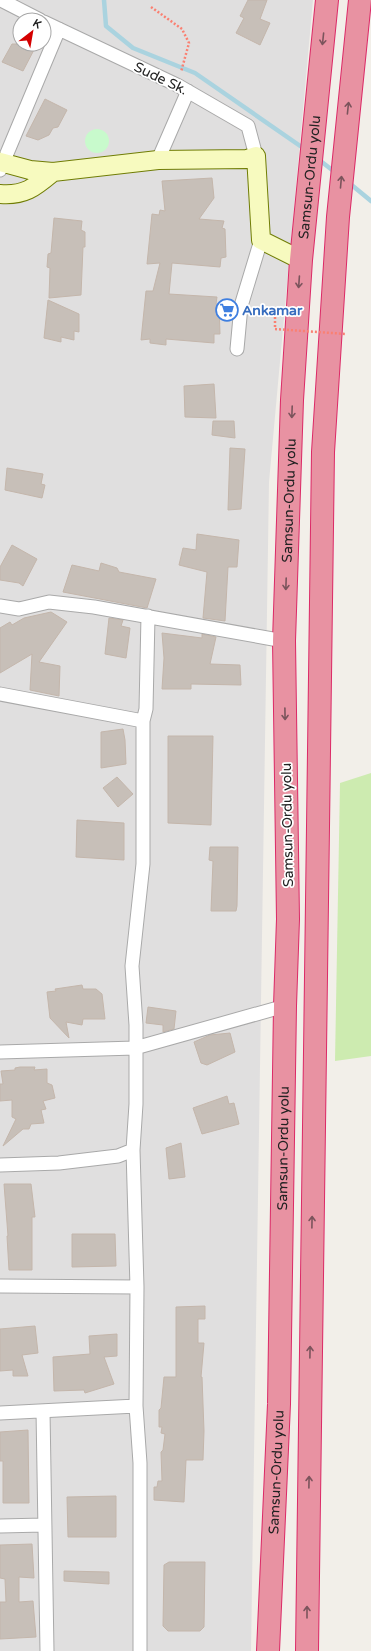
<svg xmlns="http://www.w3.org/2000/svg" width="371" height="1651" font-family="'Varela Round',sans-serif">
<rect width="100%" height="100%" fill="#f2efe9"/>
<!-- residential -->
<path fill="#e0dfdf" fill-rule="evenodd" d="M0,0h313l-44,482 -18,1169h-251zM20,20h24v24h-24z"/>
<!-- grass -->
<path fill="#cdebb0" d="M371,773v283l-36,5 5,-278z"/>
<!-- park -->
<path fill="#c8facc" d="M85 141a12 12 0 1 1 24 0a12 12 0 1 1-24 0Z"/>
<g fill="none" stroke-linecap="round" stroke-linejoin="round">
<!-- stream -->
<path stroke="#aad3df" stroke-width="4.5" d="M104,0l2,26 27,22 62,25 111,77
M318,159l18,14
M348,182l23,19"/>
</g>
<!-- building -->
<path fill="#c7bfb8" stroke="#c4b6ab" d="M248,0h19l-7,19 10,4 -10,22 -24,-12 8,-15 -4,-2z
M12,44h25l-14,27 -21,-9z
M45,99l22,11 -9,17 -5,1 -4,7 -11,5 -12,-4z
M212,178l2,20 -15,21 25,2 -2,7 3,1 1,28 -5,1 -1,9 -48,-4 -3,31 48,3 -1,7 3,1 1,29h-6v9l-48,-4v6l-16,-2v-4l-9,1 5,-49h7l7,-28 -13,1 5,-50 7,1 1,-5 5,1 -3,-30z
M54,218l28,3 -1,9 4,2v15h-2l-2,48 -32,3 1,-30 -3,-1 1,-13 3,-1z
M48,300l31,14v18l-5,-1v9l-13,-3v5l-17,-4z
M214,384l2,34 -31,-1 -1,-31z
M213,421h21l1,17 -23,-3z
M230,448l15,1 -4,60 -13,1z
M7,468l36,6 -2,10 4,1 -3,13 -37,-8z
M197,534l42,6 -2,27h-9l-3,54 -22,-3 4,-46 -28,-7 4,-17 13,2z
M12,545l25,14 -14,27 -4,-3 -19,-3v-13z
M101,563l16,5 2,4 37,7 -9,29 -84,-16 9,-27 27,6z
M51,612l16,10 -28,40 21,4 -1,30 -29,-6 2,-36 -32,19v-45l10,-6 2,3 12,-7z
M109,618l14,2 -2,6 9,2 -4,30 -21,-4z
M162,633l40,5v-4l14,3 -6,27 30,1 1,20 -50,-1v5h-29l2,-31z
M123,729l2,11 1,24 -25,4v-36z
M168,736h45l-2,89 -43,-2z
M117,777l16,17 -15,13 -15,-19z
M77,820l47,3v37l-48,-3z
M210,847h28l-1,59 -1,5h-25l2,-50 -4,-1z
M82,985l1,4h13l6,5 3,25h-22l-1,6 -16,-3 3,16 -19,-20 -3,-26 9,-1 -1,-2z
M148,1007l28,4 -2,18 -11,3v-7l-17,-2z
M230,1033l5,19 -28,13 -6,-2 -7,-21 16,-7z
M20,1067h15l-1,3 13,-1v14l5,2 3,13 -12,3 3,8 -5,1 3,13 -13,1 -2,5h-6l-20,17 13,-27 -4,-2v-17l-12,1v-17h3l-2,-13 14,-1v-2z
M227,1096l2,8 5,-1 5,21 -37,10 -9,-26z
M181,1143l4,34 -16,2 -3,-31z
M4,1184h27l4,33h-3v53h-23l-2,-34h1z
M72,1234h43l1,32 -44,1z
M205,1306v13h-7v24h6l-3,34h1l2,54 -1,29h-17l-2,42 -30,-2v-13h3l1,-6h4l-1,-29 2,-2 2,-16 -4,-1 1,-6h-3v-17l2,-2 3,-31h12v-70z
M35,1326l3,27 -16,2 6,21h-15v-6l-13,1v-42z
M117,1334v22l-13,1 10,27 -29,9 -1,-3 -30,1 -1,-34 37,-3 -1,-18z
M28,1430l1,73h-26v-42h-3v-29z
M116,1496v41h-48l-1,-40z
M32,1544l2,34 -15,-1v25l14,-1 3,36 -36,2v-37h6l-1,-23 -5,-1v-33z
M169,1562h36l-1,65 -4,4h-32l-5,-5 1,-61z
M64,1571l45,1v12l-45,-3z"/>
<g fill="none" stroke-linecap="round" stroke-linejoin="round">
<!-- street casing -->
<g stroke="#a9a9a9" stroke-width="15">
<path id="street" d="M1,0l39,20
M44,22l133,63 71,41 8,30
M158,160l30,-69
M0,170l59,-141
M237,349l4,-43 20,-66
M0,606l19,3 30,-7 45,5 190,34
M0,694l143,27
M0,1052l135,-4 150,-42
M0,1165l59,-2 59,-7 15,-6
M0,1286l137,1
M43,1411l4,240
M0,1413l136,-7
M0,1526l44,-1
M140,1651v-188l-4,-57 1,-119 -4,-137 3,-46v-79l-4,-59 11,-102v-143l3,-12 2,-93"/>
</g>
<!-- secondary casing -->
<g stroke="#707d05" stroke-width="20">
<path id="secondary" d="M0,162l30,8 23,2 105,-12 89,-1 9,-3 5,84 40,20
M0,194c25,2 35,-7 53,-22"/>
</g>
<!-- highway casing -->
<g stroke="#dc2a67" stroke-width="24">
<g id="highway">
<path id="s1" d="M268,1651l11,-247 6,-398 3,-87 -4,-278 8,-241 9,-140 26,-260"/>
<path d="M307,1651l16,-1199 15,-235 22,-217"/>
</g>
</g>
<!-- path -->
<path stroke="#fa8072" stroke-width="2.5" stroke-dasharray="2 2" stroke-linecap="butt" d="M151,7l31,22 7,14 -8,29
M255,308l20,1v20"/>
<!-- street -->
<use href="#street" stroke="#fff" stroke-width="13"/>
<!-- secondary -->
<use href="#secondary" stroke="#f7fabf" stroke-width="18"/>
<!-- highway -->
<use href="#highway" stroke="#e892a2" stroke-width="22"/>
<!-- path-bridge -->
<path stroke="#fa8072" stroke-width="2.5" stroke-dasharray="2 2" stroke-linecap="butt" d="M275,329l71,5"/>
</g>
<!-- one-way arrows -->
<defs><path id="oneway-shaft" d="M-6 0H5M1.5-3L5.5 0L1.5 3" fill="none" stroke-width="1.6" stroke-linecap="round" stroke-linejoin="round"/></defs>
<g stroke="#7b545c">
<use href="#oneway-shaft" transform="translate(323 39) rotate(96)"/>
<use href="#oneway-shaft" transform="translate(348 108) rotate(-84)"/>
<use href="#oneway-shaft" transform="translate(341 182) rotate(-85)"/>
<use href="#oneway-shaft" transform="translate(299 282) rotate(94)"/>
<use href="#oneway-shaft" transform="translate(292 412) rotate(92)"/>
<use href="#oneway-shaft" transform="translate(286 584) rotate(92)"/>
<use href="#oneway-shaft" transform="translate(285 714) rotate(89)"/>
<use href="#oneway-shaft" transform="translate(312 1222) rotate(-89)"/>
<use href="#oneway-shaft" transform="translate(310 1352) rotate(-89)"/>
<use href="#oneway-shaft" transform="translate(309 1482) rotate(-89)"/>
<use href="#oneway-shaft" transform="translate(307 1612) rotate(-90)"/>
</g>
<!-- icons -->
<defs>
<g id="supermarket-ring" transform="scale(1.15)"><circle r="9.5" fill="#fff" stroke="#3f7fe0" stroke-width="1.5"/><path d="M-6-5.5h2.5l.6 2H6L4.5 2H-2.5L-4.4-4H-6ZM-1.5 3.2a1.3 1.3 0 1 0 .1 0ZM3 3.2a1.3 1.3 0 1 0 .1 0Z" fill="#3f7fe0"/></g>
</defs>
<g fill-rule="evenodd">
<use href="#supermarket-ring" x="227" y="310"/>
</g>
<g text-anchor="middle" stroke-width="3.5" stroke-linejoin="round" paint-order="stroke">
<!-- street labels -->
<g font-size="14" fill="#222" stroke="#fff">
<text transform="translate(161 78) rotate(26)" y="5">Sude Sk.</text>
<text dy="5" stroke="none"><textPath href="#s1" startOffset="1475">Samsun-Ordu yolu</textPath></text>
<text dy="5" stroke="none"><textPath href="#s1" startOffset="1151">Samsun-Ordu yolu</textPath></text>
<text transform="translate(287 825) rotate(-91)" y="5">Samsun-Ordu yolu</text>
<text dy="5" stroke="none"><textPath href="#s1" startOffset="503">Samsun-Ordu yolu</textPath></text>
<text dy="5" stroke="none"><textPath href="#s1" startOffset="179">Samsun-Ordu yolu</textPath></text>
</g>
<!-- shop labels -->
<g font-size="14" font-weight="bold" fill="#366cbe" stroke="#fff" text-anchor="start">
<text x="242" y="315">Ankamar</text>
</g>
</g>
<!-- north arrow -->
<g transform="translate(32 32) rotate(31)"><circle r="19" fill="#ffffff" stroke="#a7a7a7"/>
<path d="M0-3L7 15L0 10L-7 15Z" fill="#d40000"/>
<text y="-6" font-size="11" font-weight="bold" text-anchor="middle" fill="#222222">K</text>
</g>
</svg>
